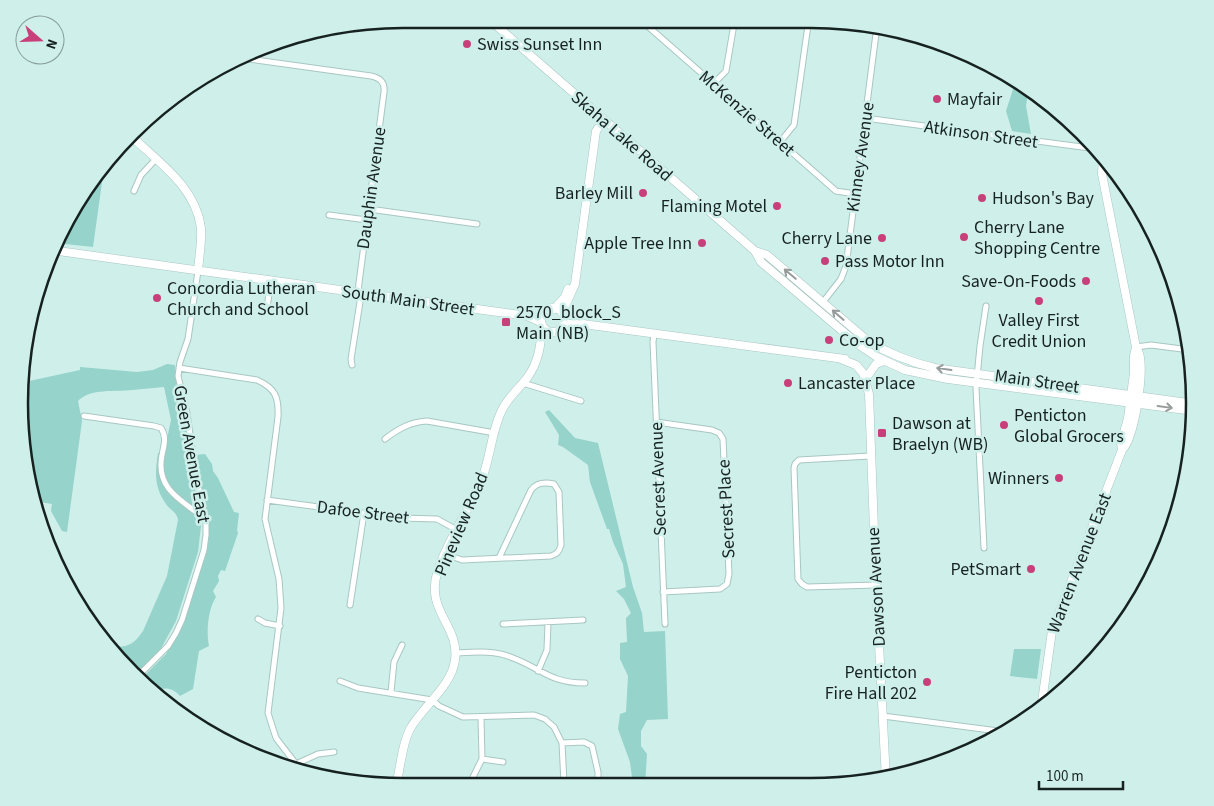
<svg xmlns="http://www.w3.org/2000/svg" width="1214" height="806" font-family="'Source Sans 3',sans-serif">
<rect width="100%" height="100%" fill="#cfefea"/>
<!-- green -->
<path fill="#95d3cb" d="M1015,83l13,9 -2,14 5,28 -19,-3 -6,-20z
M100,167l4,1 -11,79 -37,-4z
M167,364l8,1 1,17 9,36 3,46 12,45 1,17 -3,26 -22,69 -18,33 -23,24 -26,-32c17,2 24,0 34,-15l24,-55 11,-56c-1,-8 -8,-10 -12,-16 -12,-17 -11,-31 -8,-51h6l7,-33 -7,-33c-11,1 -21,2 -32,3 -16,2 -42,-2 -54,11l4,20 -15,111 -5,-1 -11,-20 1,-7 -12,-2 -6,-25 -8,-2 -6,-92 60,-13v-3l57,5 16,-2z
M549,410l26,28 23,5 35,144 9,26 2,19 21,-1 3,88 -21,1 -6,11v15l6,8 -2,31h-12l-3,-23 -12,-33 2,-15 6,-2 2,-36 -8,-17v-16l7,-1 -1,-24 5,-5 -7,-14 -8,-8 10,-4 -3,-23 -10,-22 -4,-13h-2l-17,-47 -2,-17 -25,-18 -5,-2 1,-10 -14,-23z
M205,454l7,10 1,7 5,7 16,34 5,1 -2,17 1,3 -13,38 -4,-1 -3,6 1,5 -6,10 3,6c-8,12 -10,35 -7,49l-10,5 -6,38 -13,7c-7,-8 -16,-10 -25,-4l-16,-11 27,-27 18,-31 23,-73 2,-14v-20l-10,-38 -4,-23z
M1014,649h27l-4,30 -27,-3z"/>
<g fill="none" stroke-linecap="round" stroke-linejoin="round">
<!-- street casing -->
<g stroke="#a8c7c2" stroke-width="7">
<path id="street" d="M643,22l193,169 19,3
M241,58l130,18c10,2 14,7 13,16l-25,191 -1,10 2,9 -9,57 1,6
M713,84l13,-13 8,-47
M865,118l232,31
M780,142l14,-17 14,-100
M134,191l7,-16 15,-16
M369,209l108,15
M329,215l38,5
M823,302l18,-23 5,-13 31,-240
M267,307l4,-26
M654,334l-1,8 12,282
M1136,347l15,-2 39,5
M179,368l78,12c18,8 22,17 21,37l-13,102 14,60 2,29 -13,105 8,25 20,26 3,6
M523,383l58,18
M84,416l70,10 7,2c6,9 3,17 1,27 -7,34 20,46 44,64
M656,422l56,8 7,3 4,6 6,135 -2,10 -7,5 -57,3
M385,439c13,-10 25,-17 42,-18l68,12
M870,456l-71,4 -4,4 -1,4 4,111 4,5 5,3 69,-2
M267,500l133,18 37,1 20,11
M984,548l-8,-160 4,-42 6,-40
M445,554l17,6 89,-4c6,-2 8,-4 10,-11l-2,-53 -5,-8c-9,-2 -17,-2 -23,6l-32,68
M350,605l14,-92
M258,619l7,4 15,3
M503,624l80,-4
M456,653c19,-1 39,-3 57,5 29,11 37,25 72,25
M538,671l9,-21 1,-28
M136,678l32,-32 8,-13 6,-13 22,-70 2,-15v-16l-10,-42 -9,-64 -9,-37 2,-14 8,-23 10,-68
M340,681l18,7 74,12 7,6 24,11 71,-2 11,4 9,8 8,16 2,40
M391,692l3,-30 8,-17
M883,716l123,16
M562,743l22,-1 8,4 6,26v12
M482,759l21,3
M296,764l22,-10 16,-2
M473,777l9,-18 -1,-42"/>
</g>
<!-- secondary casing -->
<g stroke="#a8c7c2" stroke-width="9">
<path id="secondary" d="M490,20l265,231 12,4 101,86c21,13 42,21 67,27l260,36
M132,137c28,26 64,51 69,91 1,14 -2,29 -3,43
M51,250l476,66 14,6
M755,251l6,11 98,83 18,12 28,13 43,9 246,32
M541 320a12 12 0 1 1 24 0a12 12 0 1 1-24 0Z
M554,309l11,-12 3,-8
M562,313l13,-29 21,-153 8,-11
M563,324h20l262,35
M841,359l15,6 7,8 6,21 7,191 10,195
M869,374l7,-10 8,-3
M1122,450l-1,-7 7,-25 6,-45v-17l2,-9
M1041,709l11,-78 70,-181c13,-13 21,-74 18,-92 0,-4 -2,-7 -4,-11l-34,-173 1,-18
M397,781c4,-17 5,-37 13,-52 12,-22 42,-43 45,-69 5,-35 -31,-49 -17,-90 10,-31 31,-59 43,-89 10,-23 10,-51 22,-73 6,-11 16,-20 24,-30 12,-16 14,-34 15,-53"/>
</g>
<!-- street -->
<use href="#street" stroke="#fff" stroke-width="5"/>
<!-- secondary -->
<use href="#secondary" stroke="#fff" stroke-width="8"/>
</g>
<!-- one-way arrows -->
<defs><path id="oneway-shaft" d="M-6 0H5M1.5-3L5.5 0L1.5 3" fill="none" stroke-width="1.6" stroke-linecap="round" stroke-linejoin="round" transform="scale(1.25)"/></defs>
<g stroke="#969c9b">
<use href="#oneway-shaft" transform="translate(790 274) rotate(-140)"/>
<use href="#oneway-shaft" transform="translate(838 315) rotate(-139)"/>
<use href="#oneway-shaft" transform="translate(944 369) rotate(-172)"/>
<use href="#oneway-shaft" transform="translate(1165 407) rotate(8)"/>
</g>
<!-- markers -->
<g fill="#c83f7a" stroke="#cfefea" stroke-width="2">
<circle cx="467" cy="44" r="5"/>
<circle cx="937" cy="99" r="5"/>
<circle cx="643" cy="193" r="5"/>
<circle cx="982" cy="198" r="5"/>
<circle cx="777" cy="206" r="5"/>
<circle cx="964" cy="237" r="5"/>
<circle cx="882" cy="238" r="5"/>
<circle cx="702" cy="243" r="5"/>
<circle cx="825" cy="261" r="5"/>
<circle cx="1086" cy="281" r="5"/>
<circle cx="157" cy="298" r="5"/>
<circle cx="1039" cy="301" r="5"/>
<rect x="501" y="317" width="10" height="10" rx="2.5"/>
<circle cx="829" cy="340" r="5"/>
<circle cx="788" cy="383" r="5"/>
<circle cx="1004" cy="425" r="5"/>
<rect x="877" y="428" width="10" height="10" rx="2.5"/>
<circle cx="1059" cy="478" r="5"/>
<circle cx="1031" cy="569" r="5"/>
<circle cx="927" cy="682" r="5"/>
</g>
<g text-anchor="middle" stroke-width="5" stroke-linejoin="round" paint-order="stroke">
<!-- poi labels -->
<g font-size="18" fill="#162220" stroke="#cfefea" text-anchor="start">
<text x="477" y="50">Swiss Sunset Inn</text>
<text x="947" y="105">Mayfair</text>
<text x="633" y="199" text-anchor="end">Barley Mill</text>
<text x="992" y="204">Hudson's Bay</text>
<text x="767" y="212" text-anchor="end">Flaming Motel</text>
<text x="974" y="233">Cherry Lane<tspan x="974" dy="21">Shopping Centre</tspan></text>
<text x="872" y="244" text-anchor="end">Cherry Lane</text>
<text x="692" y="249" text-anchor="end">Apple Tree Inn</text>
<text x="835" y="267">Pass Motor Inn</text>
<text x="1076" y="287" text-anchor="end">Save-On-Foods</text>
<text x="167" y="294">Concordia Lutheran<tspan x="167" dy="21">Church and School</tspan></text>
<text x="516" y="318">2570_block_S<tspan x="516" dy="21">Main (NB)</tspan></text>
<text x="1039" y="326" text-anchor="middle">Valley First<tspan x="1039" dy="21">Credit Union</tspan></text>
<text x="839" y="346">Co-op</text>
<text x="798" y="389">Lancaster Place</text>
<text x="1014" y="421">Penticton<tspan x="1014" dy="21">Global Grocers</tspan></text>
<text x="892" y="429">Dawson at<tspan x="892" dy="21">Braelyn (WB)</tspan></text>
<text x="1049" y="484" text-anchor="end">Winners</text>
<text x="1021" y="575" text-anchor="end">PetSmart</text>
<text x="917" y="678" text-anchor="end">Penticton<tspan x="917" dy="21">Fire Hall 202</tspan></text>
</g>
<!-- street labels -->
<g font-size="18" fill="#162220" stroke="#cfefea">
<text transform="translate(747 113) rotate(41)" y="6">McKenzie Street</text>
<text transform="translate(981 134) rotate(8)" y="6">Atkinson Street</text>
<text transform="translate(622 136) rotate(41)" y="6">Skaha Lake Road</text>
<text transform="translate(860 157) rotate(-82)" y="6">Kinney Avenue</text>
<text transform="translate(371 188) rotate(-82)" y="6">Dauphin Avenue</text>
<text transform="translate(408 300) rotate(8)" y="6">South Main Street</text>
<text transform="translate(1037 381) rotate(8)" y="6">Main Street</text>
<text transform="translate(192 454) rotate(80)" y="6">Green Avenue East</text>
<text transform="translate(658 479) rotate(-92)" y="6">Secrest Avenue</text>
<text transform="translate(726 509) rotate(-93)" y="6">Secrest Place</text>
<text transform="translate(363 512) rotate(7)" y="6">Dafoe Street</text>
<text transform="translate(461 524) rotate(-67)" y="6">Pineview Road</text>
<text transform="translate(1079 563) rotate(-69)" y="6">Warren Avenue East</text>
<text transform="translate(876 587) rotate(-93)" y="6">Dawson Avenue</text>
</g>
</g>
<!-- crop -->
<path d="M0 0H1214V806H0ZM403 28H811A375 375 0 0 1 1186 403V403A375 375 0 0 1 811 778H403A375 375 0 0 1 28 403V403A375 375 0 0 1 403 28Z" fill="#cfefea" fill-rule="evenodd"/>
<path fill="none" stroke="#162220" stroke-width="2.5" d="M403 28H811A375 375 0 0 1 1186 403V403A375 375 0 0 1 811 778H403A375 375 0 0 1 28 403V403A375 375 0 0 1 403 28Z"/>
<!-- north arrow -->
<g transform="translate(40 40) rotate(110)"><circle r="24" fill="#cfefea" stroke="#859d99"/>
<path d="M0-4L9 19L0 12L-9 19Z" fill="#c83f7a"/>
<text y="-8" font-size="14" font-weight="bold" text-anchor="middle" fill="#162220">N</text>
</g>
<!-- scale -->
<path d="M1039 781v8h84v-8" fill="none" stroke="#162220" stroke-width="2.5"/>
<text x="1046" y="781" font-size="15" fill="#162220" stroke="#cfefea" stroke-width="4" paint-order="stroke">100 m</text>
</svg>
